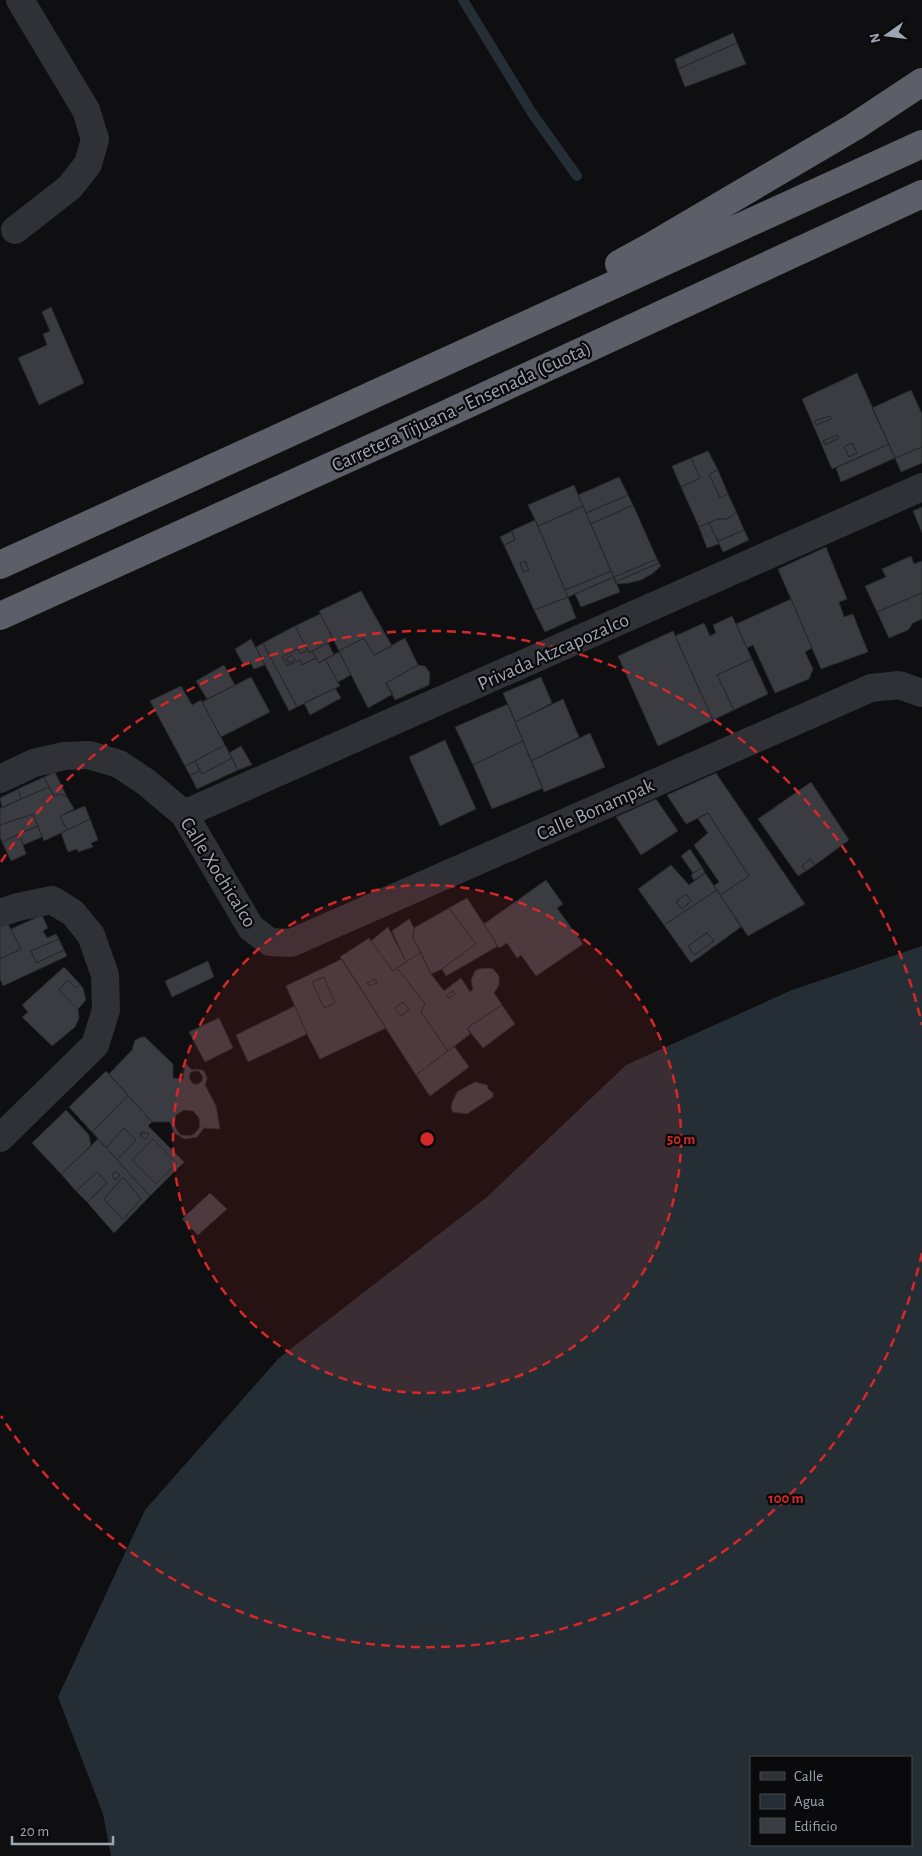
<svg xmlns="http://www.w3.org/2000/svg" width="922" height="1856" font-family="'Alegreya Sans',sans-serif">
<rect width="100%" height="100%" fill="#0f0f11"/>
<!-- water -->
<path fill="#252e35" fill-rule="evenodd" d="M922,946v910h-811l-8,-42 -45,-117 87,-187 134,-152 208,-161 139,-132 166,-75zM751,1757h160v88h-160z"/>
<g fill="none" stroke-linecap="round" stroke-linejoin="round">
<!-- stream -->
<path stroke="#252e35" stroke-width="10" d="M463,0l69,113 45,63"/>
</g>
<!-- building -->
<path fill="#3b3c41" stroke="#29292d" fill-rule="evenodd" d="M733,33l4,10 -59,26 -3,-10z
M737,43l9,21 -61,23 -7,-18z
M51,307l33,76 -45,22 -21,-47 29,-13 -4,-11 7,-3 -8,-19z
M857,373l32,71 -57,25 -30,-70zM830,416l1,3 -15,6 -1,-4zM837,435l2,3 -14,7 -2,-4zM852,443l5,10 -8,4 -5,-10z
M911,390l11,24v33l-27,11 -23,-50z
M830,416l1,3 -15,6 -1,-4z
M837,435l2,3 -14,7 -2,-4z
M852,443l5,10 -8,4 -5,-10z
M889,444l6,14 -54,24 -5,-14z
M922,447v16l-21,9 -6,-14z
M708,451l10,19 -9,4 11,24 8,-4 8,17 -5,6 -5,2h-9l-18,8 -18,-40 19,-9 -9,-20z
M691,458l9,20 -19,9 -9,-21z
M718,470l10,24 -8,4 -11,-24z
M619,477l9,18 -42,18 -8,-18z
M574,485l9,21 -45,20 -10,-21z
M628,495l5,10 -42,19 -5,-11z
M633,505l24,54 -43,18 -23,-53z
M583,506l28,65 -46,19 -27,-64z
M922,507v26l-9,-22z
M736,511l8,19 -26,11 -9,-18 8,-4h9l5,-2z
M535,520l33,77 -34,13 -30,-65 11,-5 -4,-9zM525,561l4,9 -6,2 -3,-9z
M709,523l10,21 -12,4 -8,-21z
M744,530l5,10 -26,12 -5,-11z
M512,531l3,9 -11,5 -4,-8z
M826,547l21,52 -8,3 5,15 9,-3 15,38 -47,17 -43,-100z
M911,556l3,8 8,-3v32l-45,19 -12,-26 21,-9 -4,-8z
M657,559l2,4 -44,19 -1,-5z
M525,561l4,9 -6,2 -3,-9z
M659,563l2,3 -9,8 -11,6 -12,3 -13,1 -1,-2z
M611,571l3,6 -46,20 -3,-7z
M614,577l6,15 -39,15 -6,-13z
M361,591l31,55 -18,9 -10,-17 -25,13 -20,-40z
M922,593v26l-9,4 -5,7 -19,8 -12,-26z
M568,597l8,21 -31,14 -11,-22z
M791,599l21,49 -7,4 8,17 -4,10 -34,14 -22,-48 -6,3 -11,-24z
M320,614l14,26 -25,13 -14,-27z
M732,616l20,43 -35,16 17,35 -21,10 -38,-84 29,-13 6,13 6,-3 -3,-8z
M295,626l13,24 -8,4 -2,-5 -16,8 5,9 13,-6 2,5 14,-7 3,5 6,-4 15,27 -43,21 -34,-64z
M673,631l40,89 -55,26 -40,-90z
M364,638l10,17 31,-17 13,27 -32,18 7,11 -25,14 -29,-57z
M251,639l14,26 -11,4 -4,-7 -6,4 -9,-17z
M263,643l34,64 -8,4 -33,-64z
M328,643l6,12 -15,8 -7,-12z
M298,649l2,5 8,-4 1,3 3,-2 4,7 -14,7 -2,-5 -13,6 -5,-9zM292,655l3,5 -6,3 -3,-4z
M339,652l12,23 -13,7 -13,-23z
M292,655l3,5 -6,3 -3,-4z
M752,659l16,35 -34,16 -17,-35z
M224,665l11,20 -28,14 -11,-18z
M418,665l7,1 5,7 -1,12 -34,15 -9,-17z
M251,677l19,35 -49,25 -19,-35z
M541,677l11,26 -37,19 -12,-29z
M181,686l11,19 9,-5 24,45 -40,21 -35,-65z
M335,688l6,10 -31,17 -6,-12z
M563,699l16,38 -48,24 -16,-39z
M508,704l15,37 -50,24 -18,-38z
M590,733l15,34 -61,25 -13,-31z
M445,740l31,69 -36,17 -31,-69z
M523,741l20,47 -51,21 -19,-44z
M225,745l7,13 -30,16 -7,-13z
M241,746l11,19 -14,5 -9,-17z
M232,758l6,12 -41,19 -7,-14 10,-4 2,3z
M195,761l5,10 -10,4 -5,-9z
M55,772l12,25 -6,-3 -7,2 -10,-19z
M716,773l89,131 -57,32 -28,-41 29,-19 -41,-63 -22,11 -19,-29z
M44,777l5,10 -28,12 -3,-10z
M811,782l38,58 -34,25 -5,-6 -8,7 4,5 -8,5 -40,-57z
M49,787l5,9 7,-2 6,3 7,12 -14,7 7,14 -23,11 -11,-27 -33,11v-17z
M18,789l3,10 -19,9 -2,-10z
M656,799l22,32 -37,24 -25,-38z
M85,806l5,13 -23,11 -7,-14z
M708,813l41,63 -29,19 -6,-9 5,-4 -25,-37 14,-12 -10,-14z
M33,814l5,12 -36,16 -2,-5v-12z
M90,819l8,21 -7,3 2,4 -15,5 -1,-3 -9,3 -7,-19z
M38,826l4,11 -19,8 -4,-11z
M19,834l7,20 -15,7 -9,-19z
M690,849l12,18 -9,6 -12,-17z
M810,859l5,6 -9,6 -4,-5z
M671,865l18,20 16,-12 12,17 -53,35 -26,-36zM686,894l5,7 -9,8 -6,-7z
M702,867l3,6 -11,7 -3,-5z
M546,880l17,24 -6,4 26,36 -47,32 -15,-21 -4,3 -10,-15 -8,5 -15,-24z
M717,890l24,37 -50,36 -27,-38zM707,933l7,8 -20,14 -6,-9z
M686,894l5,7 -9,8 -6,-7z
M467,898l31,48 -52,30 -4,-7 34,-25 -27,-36z
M449,908l27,36 -34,25 -11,5 -18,-36 1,-10z
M42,915l6,13 -5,3 4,7 9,-4 3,5 -28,12 5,12 28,-13 3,6 -64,30 -3,-7v-20l21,-10 -10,-20z
M409,919l5,9 -1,10 8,14 -15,10 -14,-31z
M7,922l14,27 -21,10v-34z
M388,927l18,35 -13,9 -22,-30z
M707,933l7,8 -20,14 -6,-9z
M369,938l24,33 4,-3 28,36 -4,8 27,39 -32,24 -76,-118zM375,979l2,4 -8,3 -2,-3zM403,1002l6,8 -8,6 -6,-8z
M59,939l5,11 -28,13 -5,-12z
M421,952l10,22 13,17 17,-13 9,14 3,-3 -2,-9 4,-9 4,-2 9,-1 5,1 6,7v9l-5,8 8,12 -35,23 3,6 -22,17 -27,-39 4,-8 -28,-36zM453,991l2,3 -6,4 -2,-3z
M342,959l44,69 -66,31 -13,-25 -21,-48zM324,977l11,26 -11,5 -12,-26z
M208,961l6,16 -42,20 -7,-16z
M64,967l16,17 -4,4 -8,-8 -9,10 19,19 1,9 -4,9 -23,19 -30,-29 6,-5 -6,-7z
M324,977l11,26 -11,5 -12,-26z
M375,979l2,4 -8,3 -2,-3z
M68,980l8,8 4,-4 3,4 3,12 -8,9 -19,-19z
M453,991l2,3 -6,4 -2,-3z
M403,1002l6,8 -8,6 -6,-8z
M502,1005l13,19 -32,24 -16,-20z
M295,1006l12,28 -59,28 -12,-27z
M219,1018l14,30 -28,14 -16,-30z
M142,1037h3l28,27v14l10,1 2,-16 7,7 6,-1 6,2 3,7 -2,7 11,21 4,23 -16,-1 -7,9 -12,2 -11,-6 -4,-11h-18l-43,-48 23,-24 3,-10zM194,1071h5l4,6 -1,4 -4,3h-5l-4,-6 1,-5zM184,1110l9,1 6,7 1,9 -6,7 -4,2 -9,-1 -3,-3 -4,-8 2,-9z
M454,1046l15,21 -39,29 -14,-21z
M106,1071l22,24 -36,37 -23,-25z
M475,1082l12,3 1,4 5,4v4l-26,17 -14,-2 -2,-4 1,-5 5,-11z
M128,1095l24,27 -4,4 36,36 -34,34 -33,-36 19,-20 -12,-12 -18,20 -14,-16zM144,1132l5,2 -3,5 -5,-2v-4zM153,1139l24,24 -21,21 -24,-24z
M66,1110l23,25 2,11 -30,28 -29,-31z
M124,1128l12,12 -19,20 -11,-12z
M144,1132l5,2 -3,5 -5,-2v-4z
M98,1139l52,57 -36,37 -27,-31 20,-19 -10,-11 -21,19 -15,-17zM115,1171l5,4 -3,4h-3l-2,-4zM123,1177l18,22 -18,21 -19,-21z
M153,1139l24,24 -21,21 -24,-24z
M115,1171l5,4 -3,4h-3l-2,-4z
M97,1172l10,11 -20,19 -11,-11z
M123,1177l18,22 -18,21 -19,-21z
M210,1193l17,16 -29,26 -16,-16z"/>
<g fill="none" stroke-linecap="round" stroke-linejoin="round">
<!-- minor -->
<path stroke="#303136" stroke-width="28" d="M15,230l55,-43 18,-23 7,-25 -9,-29 -66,-110
M0,779l34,-16 30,-7 25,-1 30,9 27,18 38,32 67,114 19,14 21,1 580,-255 28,-3 23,8
M184,814l738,-327
M0,913l18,-6 34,-7 21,13 18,22 14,40 1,35 -11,35 -95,93"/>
<!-- highway -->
<path stroke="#5c5f67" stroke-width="28" d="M619,264l31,-17 204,-120 68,-45
M0,565l922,-421
M0,616l444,-201 478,-221"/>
</g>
<!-- distance rings -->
<circle cx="427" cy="1139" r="254" fill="#d62828" fill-opacity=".12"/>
<g fill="none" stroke="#d62828" stroke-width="2.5" stroke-dasharray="9 6">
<circle cx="427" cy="1139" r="254"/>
<path d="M922 1253A508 508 0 0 1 1 1416M1 862A508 508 0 0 1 922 1025"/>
</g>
<g text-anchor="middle" stroke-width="4.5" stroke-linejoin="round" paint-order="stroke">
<!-- street labels -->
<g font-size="20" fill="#9fa6b3" stroke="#0a0a0c">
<text transform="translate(461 406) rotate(-25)" y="7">Carretera Tijuana - Ensenada (Cuota)</text>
<text transform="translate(553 651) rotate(-24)" y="7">Privada Atzcapozalco</text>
<text transform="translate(595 809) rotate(-24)" y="7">Calle Bonampak</text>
<text transform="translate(219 872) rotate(58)" y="7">Calle Xochicalco</text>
</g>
</g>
<circle cx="427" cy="1139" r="8" fill="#d62828" stroke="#0a0a0c" stroke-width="2.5"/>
<g font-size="15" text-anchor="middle" font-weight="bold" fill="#d62828" stroke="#0a0a0c" stroke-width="4.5" stroke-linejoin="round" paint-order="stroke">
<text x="681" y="1144">50 m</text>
<text x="786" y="1503">100 m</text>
</g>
<!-- legend -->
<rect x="750" y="1756" width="162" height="90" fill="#0a0a0c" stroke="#46484f"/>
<rect x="760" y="1772" width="25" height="8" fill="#303136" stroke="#46484f"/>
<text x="794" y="1781" font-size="15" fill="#9fa6b3">Calle</text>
<rect x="760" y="1794" width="25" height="15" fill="#252e35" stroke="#46484f"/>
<text x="794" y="1806" font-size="15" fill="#9fa6b3">Agua</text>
<rect x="760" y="1818" width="25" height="15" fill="#3b3c41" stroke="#46484f"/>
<text x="794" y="1831" font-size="15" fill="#9fa6b3">Edificio</text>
<!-- north arrow -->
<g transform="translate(887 35) rotate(256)" stroke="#0a0a0c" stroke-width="4" paint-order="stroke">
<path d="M0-4L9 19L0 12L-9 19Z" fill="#9fa6b3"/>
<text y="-8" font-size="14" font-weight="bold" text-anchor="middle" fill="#9fa6b3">N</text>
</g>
<!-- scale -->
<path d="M12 1836v8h101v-8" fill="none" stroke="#9fa6b3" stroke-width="2.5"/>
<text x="20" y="1836" font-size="15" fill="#9fa6b3" stroke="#0a0a0c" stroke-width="4" paint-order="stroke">20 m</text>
</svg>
